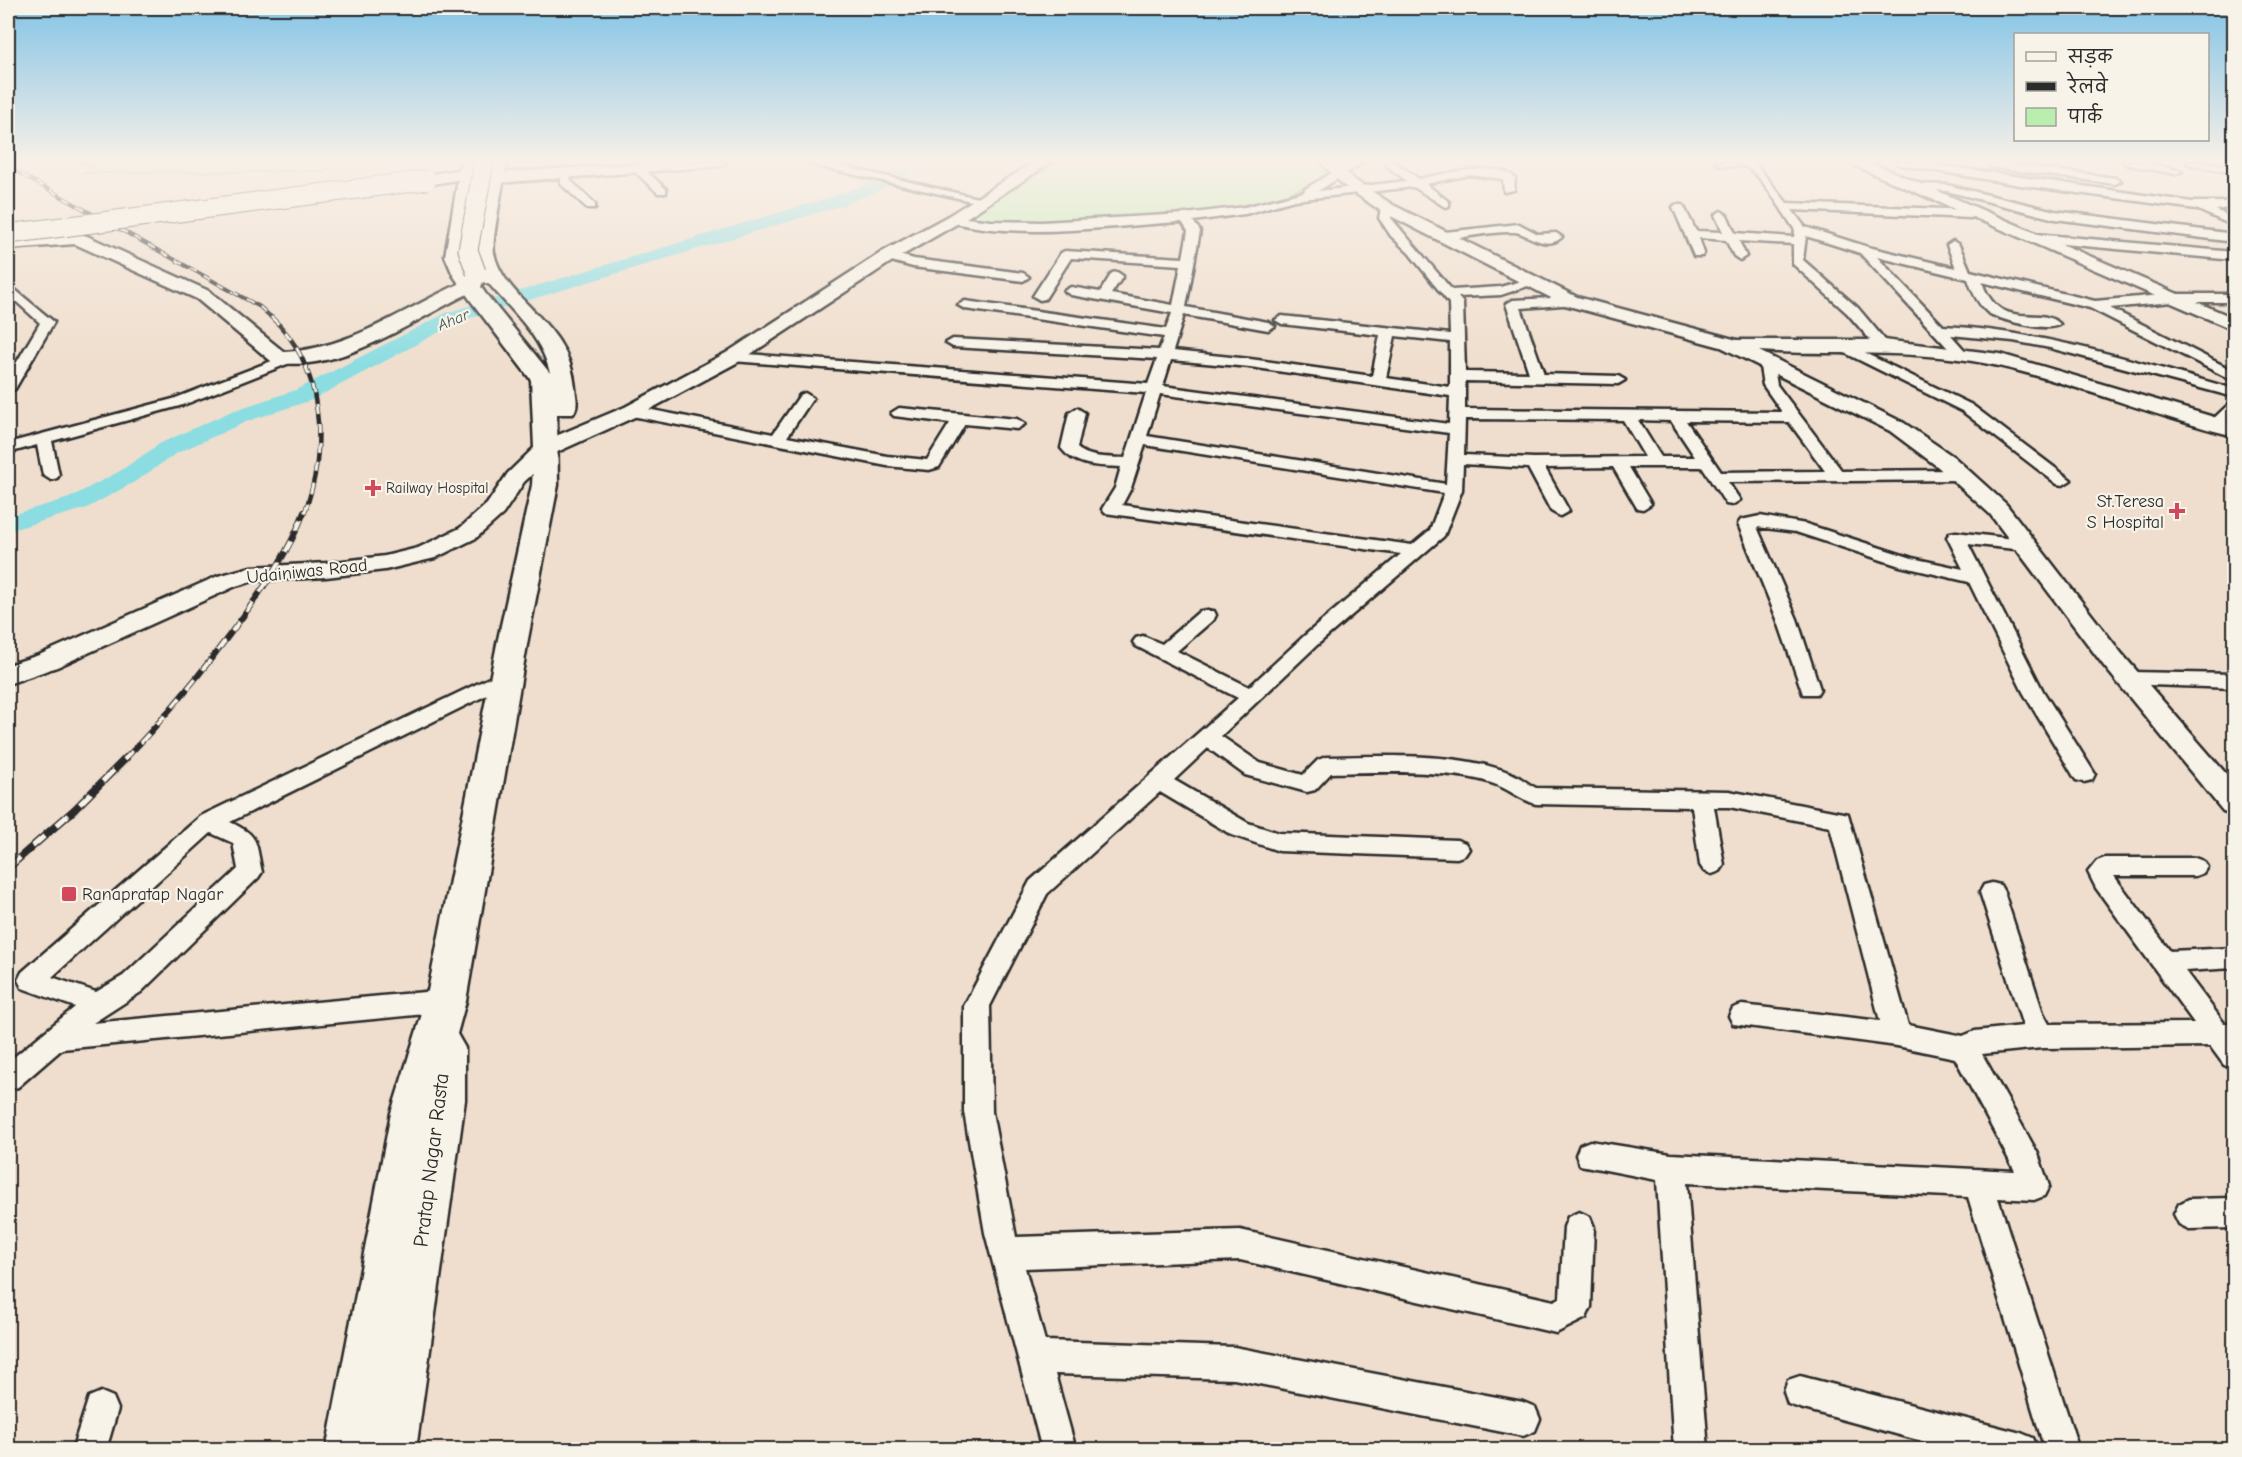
<svg xmlns="http://www.w3.org/2000/svg" width="2242" height="1457" font-family="'Comic Neue','Playpen Sans Deva',sans-serif">
<rect width="100%" height="100%" fill="#efdecd"/>
<filter id="ink" filterUnits="userSpaceOnUse"><feTurbulence type="fractalNoise" baseFrequency=".0167" numOctaves="2"/><feDisplacementMap in="SourceGraphic" scale="12" xChannelSelector="R" yChannelSelector="G"/><feConvolveMatrix kernelMatrix="1 2 1 2 8 2 1 2 1" color-interpolation-filters="sRGB"/></filter>
<g filter="url(#ink)">
<!-- green -->
<path fill="#b9eeaf" stroke="#728c6d" stroke-width="1.5" d="M64,162h271l-10,9 -242,2 12,-8z
M1058,162h263l7,10c-44,46 -295,62 -357,45l12,-12z"/>
<g fill="none" stroke-linecap="round" stroke-linejoin="round">
<!-- river -->
<path fill="#8bdde2" fill-rule="evenodd" d="M908,162h19l-39,25 -45,18 -383,116 -148,79 -64,21 -71,32 -41,28 -49,27 -79,23v-15l61,-18 51,-27 41,-28 71,-32 64,-21 150,-77 385,-116 45,-16z"/>
<!-- street casing -->
<g stroke="#2b2b2b" stroke-width="5">
<path id="street" d="M807,162h18l161,38 -6,3 -168,-38z
M1350,162h14l-46,29 89,-10 -20,-15v-4h8l24,17c21,-4 79,-19 96,-1l-1,12 -10,2 -1,-13 -34,-4 -43,9 23,18v4l-4,1 -31,-20 -120,13 -49,14 -52,7 7,10 -14,76 82,15 7,4 -7,4 -84,-15 -11,36 77,8 122,17 8,-41 -98,-11 -7,-4 7,-4 168,18 -1,-31 -40,-50 -18,-17 -12,-18 2,-10 6,-4 6,4 -2,10 61,72 48,-3 33,-9 7,4 -39,13 -43,2 5,6 2,69 64,1 -23,-69 7,-4 58,-3 5,1v6l-55,4 23,66 74,2 7,4 -7,4 -153,-3v28l317,3 -19,-27 -4,-24 7,-4 7,4 4,24 65,86 118,-1 8,5 -8,5 -232,2 12,18 -8,5 -6,-1 -24,-37h-73l22,37 -8,5 -6,-1 -24,-41 -68,1 24,43 -9,5 -9,-5 -23,-43 -65,-4 -1,26 -18,46 -127,109 -96,91 39,27 43,12 15,-15 8,-3c55,-1 129,-5 182,15 10,3 18,11 28,16l193,3 119,23 60,211 55,11 12,-5 48,-5 -43,-134 4,-7 8,-2 8,2 4,7 39,121 6,11 145,-1 -98,-135 -8,-16 9,-11 8,-3h90l8,3 4,6 -4,6 -8,3h-81l56,75 64,-3v20l-49,3 39,52h10v46l-10,-4 -14,-19 -168,2 -60,6 56,100 11,32 -5,10 -10,4 -36,-2 81,252h-34l-77,-253 -281,-14 21,267h-34l-17,-270 -77,-15 -4,-10 4,-10 10,-4 81,13 344,17 -60,-113 -58,-12 -164,-22 -4,-8 4,-8 9,-3 138,16 -50,-194 -101,-20h-15l10,58 -4,6 -8,3 -8,-3 -4,-6 -8,-58 -156,-3c-17,-5 -27,-15 -42,-20 -39,-15 -119,-12 -163,-11l-16,17 -8,2 -62,-17 -37,-27 -34,32 74,43 31,10 178,7 8,3 4,6 -4,6 -8,3 -178,-7 -47,-16 -72,-43 -113,102 -57,112 2,106 24,125 224,-7 314,71 6,-3 4,-71 4,-10 11,-5 11,5 4,10 -3,80 -5,11 -30,15 -316,-73 -215,8 20,73 189,6 289,55 12,5 5,12 -5,12 -12,5 -289,-57 -179,-5 21,76h-34l-57,-217 -21,-121v-106l66,-125 208,-183 -102,-52 -3,-4 3,-4 7,-2 19,8 38,-33h14l2,4 -2,4 -37,32 72,36 54,-50 98,-83 -296,-41 -3,-4 13,-21 6,-21c-21,-1 -46,0 -60,-19l8,-35 8,-5 8,5 -8,35c13,11 32,9 48,10l21,-65 -413,-32 -7,-4 7,-4 415,31 9,-25 -204,-12 -7,-4 7,-4 206,11 5,-13 -199,-28 -7,-4 7,-4 201,28 6,-16 -101,-18 -7,-4 7,-4 29,5 12,-19 5,-1 6,4 -12,18 62,11 8,-40 -110,-7 -26,41 -5,1 -7,-4 28,-43 4,-2 118,7 5,-27 -6,-9c-76,4 -158,18 -232,0v-6l41,5 51,1 143,-8 60,-7 59,-15 1,-3zM1395,336l55,6v45l-64,-9zM1171,360l79,7 200,29 -1,28 -286,-38zM1160,394l289,39 -3,51 -299,-48zM1465,419l158,1 22,37 -111,1 -70,-3zM1638,420l33,1 24,36h-34zM1686,421l103,1 36,49 -104,1zM1145,445l299,48 -14,37 -18,15 -290,-40 9,-17z
M1715,162h39l33,41 184,7 6,4 -6,4 -179,-8 13,17 63,20 88,21 -9,-23 6,-4 6,4 11,26 125,30 77,-7h62v8h-62l-62,6 124,63v10l-144,-73 -108,-26c18,52 58,22 78,42 -10,9 -62,-4 -73,-12 -10,-9 -15,-21 -19,-33l-91,-22 66,69c100,5 195,36 291,63v8l-184,-49 -37,-7 -62,-6 18,20 -2,3h-10l-97,-105 -54,-17 -3,24 55,48 32,38 -7,4 -5,-1 -30,-35 -55,-50v-20l-54,-3 7,15 -6,4 -6,-4 -8,-16 -27,-2 5,15 -2,3h-8l-21,-49 2,-2h8l13,26 27,1 -8,-17 6,-4 6,4 8,18 59,4 1,-7c-10,-14 -34,-57 -49,-63 -10,-4 -23,3 -31,-5z
M1896,162h22l274,40h32l10,-6v11l-18,3 18,9v7l-38,-17 -170,-23 -125,-21z
M1994,162l121,16 6,3 -6,3 -125,-17 -1,-2z
M2123,162h21l38,9 -6,3 -48,-9z
M2186,162h21l27,5v6l-43,-8z
M632,165h8l26,24v4h-8l-26,-24z
M561,171h8l2,10 24,23v4h-8l-26,-24z
M1918,184l29,1 108,26 179,23v8l-179,-23 -108,-28 -33,-2v-4z
M1519,224l19,10 18,-1 6,4c-16,15 -35,-4 -47,-5 -23,-1 -48,5 -70,8l-6,-4 6,-4z
M2035,234l199,18v8l-203,-19v-6z
M888,252l26,7 109,14 6,4 -6,4 -110,-14 -29,-8 -2,-3z
M8,284l46,38 -39,67 -7,4v-16l32,-54 -32,-29z
M1842,342l130,63 99,75 -8,5 -6,-1 -95,-73 -125,-62v-6z
M290,354l5,1 2,3 -2,3 -112,44 -131,36 7,34 -2,3 -6,2 -8,-5 -6,-30 -29,8v-10l165,-44z
M805,393l8,5 -26,39 100,19 40,4 23,-37 -56,-7 -3,-3 8,-5 118,11 8,5 -8,5 -52,-5 -26,43 -10,3 -42,-4 -255,-50 -8,-5 8,-5 141,28 27,-39z
M2234,402v13l-13,12h-10l-3,-3 3,-3 18,-17z
M1760,516l46,8 106,34 51,11 -16,-32 3,-4 6,-1 74,9 3,4 -9,5 -56,-6 75,147 52,83 -3,6 -8,2 -8,-2 -53,-88 -54,-110 -69,-16 -104,-34 -39,-5 40,92 23,70 -3,5h-14l-26,-75 -39,-95 3,-4z
M506,670l7,2 3,5 -3,5 -283,140c30,14 25,19 32,50l-4,6 -117,114 -48,31 353,-33 9,3 4,8 -4,8 -9,3 -384,37 -44,38 -10,3v-28l67,-55 -53,-19 -4,-8 4,-8 179,-156zM211,833l22,10 5,26 -115,107 -27,16 -44,-15z
M2129,672l105,2v14l-112,-4 -3,-5 3,-5z
M2234,1198v30l-45,1 -10,-5 -5,-10 5,-10 10,-5z
M1800,1376l221,57 12,5 5,12h-83l-155,-42 -12,-4 -4,-12 4,-12z
M101,1392l12,5 5,12 -12,41h-34l17,-53z"/>
</g>
<!-- secondary casing -->
<g stroke="#2b2b2b" stroke-width="5">
<path id="secondary" d="M662,162h65l-7,4 -224,17 -8,-5 8,-5z
M1034,162h17l-91,60 -66,38 -154,101 -101,54 -84,38 -31,29 -21,32 -27,24 -41,20 -50,12 -59,7 -73,4 -17,5 -179,81 -49,17v-19l31,-10 179,-79 33,-9 75,-4 59,-7 33,-8 42,-20 27,-24 21,-31 31,-30 86,-36 101,-54 156,-101 66,-36z
M1321,162h15l17,17 40,26 184,92 160,43h146l117,14 234,69v13c-79,-19 -156,-52 -235,-70 -79,-18 -161,-10 -240,-15l145,72 50,34 52,47 116,150 112,129v31l-11,-3 -119,-145 -114,-152 -52,-47 -48,-36 -169,-84 -156,-42 -184,-94 -38,-26z
M1851,162h19l364,156v12l-381,-165z
M70,232l17,4 122,55 75,61c68,-3 121,-45 182,-71l6,-1 9,5 -3,4c-59,26 -140,89 -207,72l-74,-62 -122,-55 -67,5v-10z"/>
</g>
<!-- primary casing -->
<g stroke="#2b2b2b" stroke-width="5">
<path id="primary" d="M497,163l9,5 -3,4 -76,13 -9,-5 9,-5z"/>
</g>
<!-- highway casing -->
<g stroke="#2b2b2b" stroke-width="5">
<path id="highway" d="M461,162h17l-13,94 5,11h11l-7,-15 15,-90h18c-3,17 -16,78 -13,91 11,50 76,68 81,135 1,9 4,18 -2,26h-16l1,71 -30,154 -62,362 -9,33 8,14v52l-49,350h-90l65,-337 35,-112 72,-362 34,-154 2,-37 -3,-68 -60,-79 -18,-26 -8,-19zM483,282l7,3c23,27 52,52 60,88l-65,-80 -4,-6z"/>
</g>
<!-- street -->
<use href="#street" fill="#f7f3e8" fill-rule="evenodd"/>
<!-- secondary -->
<use href="#secondary" fill="#f7f3e8" fill-rule="evenodd"/>
<!-- primary -->
<use href="#primary" fill="#f7f3e8" fill-rule="evenodd"/>
<!-- highway -->
<use href="#highway" fill="#f7f3e8" fill-rule="evenodd"/>
<!-- rail-far3 casing -->
<g stroke="#2b2b2b" stroke-width="4">
<path id="rail-far3" d="M8,167l252,140 12,11"/>
</g>
<!-- rail-far2 casing -->
<g stroke="#2b2b2b" stroke-width="4.5">
<path id="rail-far2" d="M271,317c54,48 57,133 33,197"/>
</g>
<!-- rail-far1 casing -->
<g stroke="#2b2b2b" stroke-width="6">
<path id="rail-far1" d="M124,760c44,-45 83,-94 120,-145 23,-32 46,-65 60,-103"/>
</g>
<!-- rail casing -->
<g stroke="#2b2b2b" stroke-width="8">
<path id="rail" d="M8,868l66,-58 52,-52"/>
</g>
<!-- rail-far3 -->
<use href="#rail-far3" stroke="#f7f3e8" stroke-width="2" stroke-dasharray="8" stroke-linecap="butt"/>
<!-- rail-far2 -->
<use href="#rail-far2" stroke="#f7f3e8" stroke-width="3" stroke-dasharray="10" stroke-linecap="butt"/>
<!-- rail-far1 -->
<use href="#rail-far1" stroke="#f7f3e8" stroke-width="4" stroke-dasharray="12" stroke-linecap="butt"/>
<!-- rail -->
<use href="#rail" stroke="#f7f3e8" stroke-width="5" stroke-dasharray="16" stroke-linecap="butt"/>
<!-- primary-bridge casing -->
<g stroke="#2b2b2b" stroke-width="21" stroke-linecap="butt">
<path id="primary-bridge" d="M8,234l419,-54"/>
</g>
<!-- highway-bridge casing -->
<g stroke="#2b2b2b" stroke-width="21" stroke-linecap="butt">
<path id="highway-bridge" d="M476,272l-8,-22 16,-88"/>
</g>
<!-- primary-bridge -->
<use href="#primary-bridge" stroke="#f7f3e8" stroke-width="19"/>
<!-- highway-bridge -->
<use href="#highway-bridge" stroke="#f7f3e8" stroke-width="19"/>
</g>
</g>
<!-- sky -->
<linearGradient id="sky" x2="0" y2="1"><stop stop-color="#83c4e6"/><stop offset="0.44" stop-color="#f8f0e8"/><stop offset="1" stop-color="#f8f0e8" stop-opacity="0"/></linearGradient>
<rect width="2242" height="366" fill="url(#sky)"/>
<!-- markers -->
<g fill="#d1495b" stroke="#f7f3e8" stroke-width="2">
<path d="M370 479h6v6h6v6h-6v6h-6v-6h-6v-6h6z"/>
<path d="M2174 502h6v6h6v6h-6v6h-6v-6h-6v-6h6z"/>
<rect x="61" y="886" width="16" height="16" rx="3"/>
</g>
<g text-anchor="middle" stroke-width="4.5" stroke-linejoin="round" paint-order="stroke">
<!-- far-poi labels -->
<g font-size="15" fill="#2b2b2b" stroke="#f7f3e8" text-anchor="start">
<text x="386" y="493">Railway Hospital</text>
</g>
<!-- far-water labels -->
<g font-size="16" font-style="italic" fill="#435859" stroke="#f7f3e8">
<text transform="translate(453 319) rotate(-22)" y="6">Ahar</text>
</g>
<!-- poi labels -->
<g font-size="18" fill="#2b2b2b" stroke="#f7f3e8" text-anchor="end">
<text x="2164" y="507">St.Teresa<tspan x="2164" dy="21">S Hospital</tspan></text>
<text x="82" y="900" text-anchor="start">Ranapratap Nagar</text>
</g>
<!-- street labels -->
<g font-size="18" fill="#2b2b2b" stroke="#f7f3e8">
<text transform="translate(307 571) rotate(-6)" y="6">Udainiwas Road</text>
</g>
<!-- near-street labels -->
<g font-size="21" fill="#2b2b2b" stroke="#f7f3e8">
<text transform="translate(431 1160) rotate(-83)" y="7">Pratap Nagar Rasta</text>
</g>
</g>
<!-- margin -->
<rect width="2242" height="1457" fill="none" stroke="#f7f3e8" stroke-width="30"/>
<rect x="15" y="15" width="2212" height="1427" fill="none" stroke="#2b2b2b" stroke-width="2" filter="url(#ink)"/>
<!-- legend -->
<rect x="2014" y="33" width="195" height="108" fill="#f7f3e8" stroke="#a5a39c" stroke-width="1.5"/>
<rect x="2026" y="52" width="30" height="9" fill="#f7f3e8" stroke="#a5a39c" stroke-width="1.5"/>
<text x="2068" y="63" font-size="18" fill="#2b2b2b">सड़क</text>
<rect x="2026" y="82" width="30" height="9" fill="#2b2b2b" stroke="#a5a39c" stroke-width="1.5"/>
<text x="2068" y="93" font-size="18" fill="#2b2b2b">रेलवे</text>
<rect x="2026" y="108" width="30" height="18" fill="#b9eeaf" stroke="#a5a39c" stroke-width="1.5"/>
<text x="2068" y="123" font-size="18" fill="#2b2b2b">पार्क</text>
</svg>
